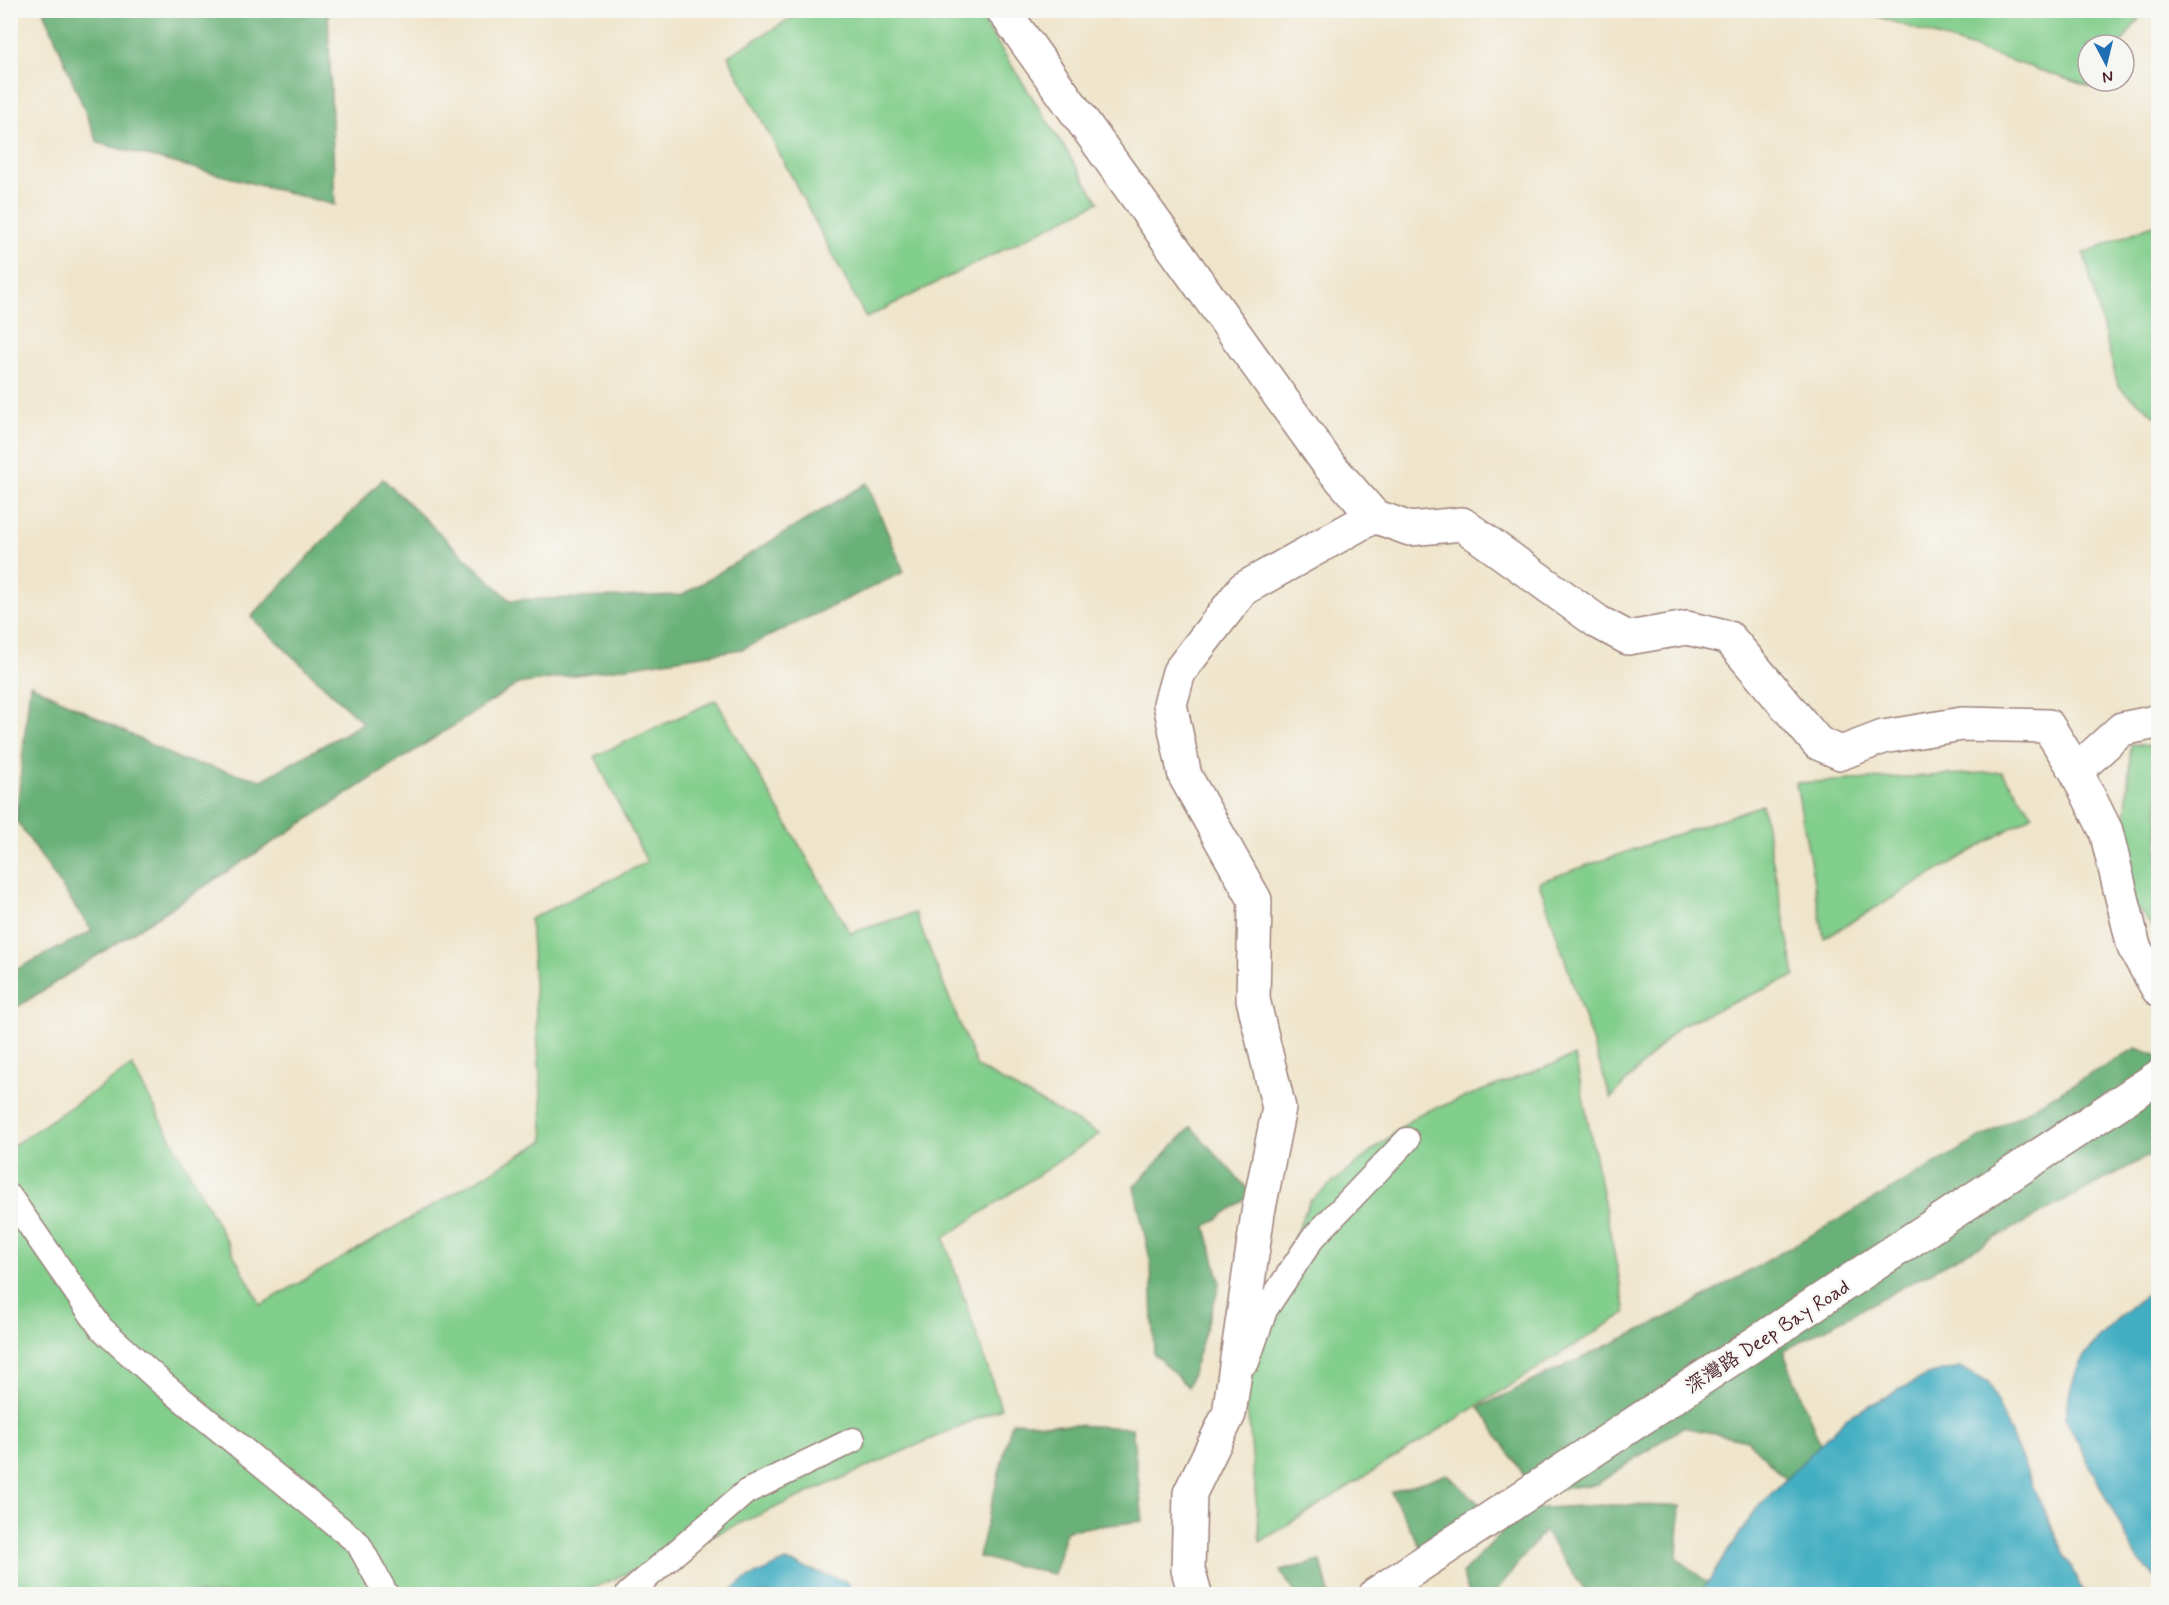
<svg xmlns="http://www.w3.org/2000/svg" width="2169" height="1605" font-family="Mynerve,'LXGW WenKai TC',sans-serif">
<rect width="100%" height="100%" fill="#f6f6f2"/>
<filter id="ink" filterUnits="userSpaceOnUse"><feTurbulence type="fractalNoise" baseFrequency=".0167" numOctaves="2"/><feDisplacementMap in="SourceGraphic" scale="12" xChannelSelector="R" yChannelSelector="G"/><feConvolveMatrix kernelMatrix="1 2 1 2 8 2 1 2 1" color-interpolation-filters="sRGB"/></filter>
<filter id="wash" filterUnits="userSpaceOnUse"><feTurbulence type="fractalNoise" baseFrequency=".008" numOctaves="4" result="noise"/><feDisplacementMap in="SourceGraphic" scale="24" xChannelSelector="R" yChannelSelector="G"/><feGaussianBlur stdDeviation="1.35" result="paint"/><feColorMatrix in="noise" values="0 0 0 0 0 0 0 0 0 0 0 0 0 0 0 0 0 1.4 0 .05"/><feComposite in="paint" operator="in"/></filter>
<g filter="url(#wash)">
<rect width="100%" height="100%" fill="#efe5cb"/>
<!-- green -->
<path fill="#82ce8c" stroke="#66765c" stroke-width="1.5" d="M803,11h174l122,191 -233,116 -138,-262z
M1861,11l283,-1v1l-24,34h-32v36h7l-4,6z
M2158,225v193l-40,-32 -34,-133 66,-27z
M716,700l134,233 65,-20 62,154 122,67 -155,104 57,170 -421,186h-569v-447l121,-81 129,239 283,-164 -14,-222 117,-57 -52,-106z
M2131,744l27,3v187l-38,-47z
M2002,772l31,43 -209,123 -28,-155z
M1762,805l33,171 -116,50 -68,72 -72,-216z
M1575,1056l51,257 -366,229 -11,-119 -12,-54 73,-168 107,-86z"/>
<!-- forest -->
<path fill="#69b178" stroke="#5a6852" stroke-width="1.5" d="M44,11h284l7,194 -237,-62z
M383,479l127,121 172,-5 185,-112 37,89 -162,77 -224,35 -507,327v-39l81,-41 -76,-111 14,-136 149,75 83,21 101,-57 -112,-106z
M2136,1048l22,8v95l-375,200 47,117 -25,30 -58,-58 -64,-13 -86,57 -62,8 -56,-85 199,-95z
M1191,1127l61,67 -46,33 14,56 -32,104 -34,-33 -3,-90 -17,-78z
M1012,1422l120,6 11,93 -77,9 -12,44 -76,-17z
M1447,1474l38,35 -53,60 -41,-77z
M1604,1505l76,1 -3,52 42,34 -5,2h-127l-43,-63 -50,63h-25l-7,-20 62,-65z
M1321,1561l8,33h-33l-16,-23z"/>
<!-- water -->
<path fill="#43aec2" stroke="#466676" stroke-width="1.5" d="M2158,1290v289l-21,-20 -72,-142c2,-16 10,-49 20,-62 12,-18 53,-60 73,-65z
M1959,1367l30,16 49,115 46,96h-384l57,-86 90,-91 80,-42z
M786,1561l61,21 8,12h-128l17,-14z"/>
</g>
<g filter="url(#ink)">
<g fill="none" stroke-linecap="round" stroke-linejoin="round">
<!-- service casing -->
<g stroke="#9c827b" stroke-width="27">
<path id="service" d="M10,1197l91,131 61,55 196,160 28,51
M1247,1362l18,-52 47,-71 95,-99
M628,1594l118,-102 107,-52"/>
</g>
<!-- minor casing -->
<g stroke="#9c827b" stroke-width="36">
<path id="minor" d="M1003,10l326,455 45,51 36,13 52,-5 136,98 30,16 59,-10 42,10 89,105 23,10 42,-16 79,-13 86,2 28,45 30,60 28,116 24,42
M2076,771l46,-42 34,-7 2,-2
M1195,1594l-7,-24 2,-77 39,-79 29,-201 21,-105 -26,-109 2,-99 -70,-124 -15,-72 9,-32 64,-83 131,-73"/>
</g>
<!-- tertiary casing -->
<g stroke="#9c827b" stroke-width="36">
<path id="tertiary" d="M1376,1594l782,-517"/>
</g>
<!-- service -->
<use href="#service" stroke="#fff" stroke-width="24"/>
<!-- minor -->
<use href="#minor" stroke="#fff" stroke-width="33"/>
<!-- tertiary -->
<use href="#tertiary" stroke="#fff" stroke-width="33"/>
</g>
</g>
<g text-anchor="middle" stroke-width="5" stroke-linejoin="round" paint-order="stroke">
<!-- street labels -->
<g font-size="20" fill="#4a1f2b" stroke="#f6f6f2">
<text transform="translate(1767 1336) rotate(-33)" y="7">深灣路 Deep Bay Road</text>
</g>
</g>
<!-- margin -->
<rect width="2169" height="1605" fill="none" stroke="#f6f6f2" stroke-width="36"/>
<!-- north arrow -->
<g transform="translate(2106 63) rotate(173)"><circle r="28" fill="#f6f6f2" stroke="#b1a0a2" stroke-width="1.5"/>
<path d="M0-4.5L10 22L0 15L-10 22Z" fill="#1f6fb2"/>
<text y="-9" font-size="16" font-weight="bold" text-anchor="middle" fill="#4a1f2b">N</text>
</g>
</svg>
